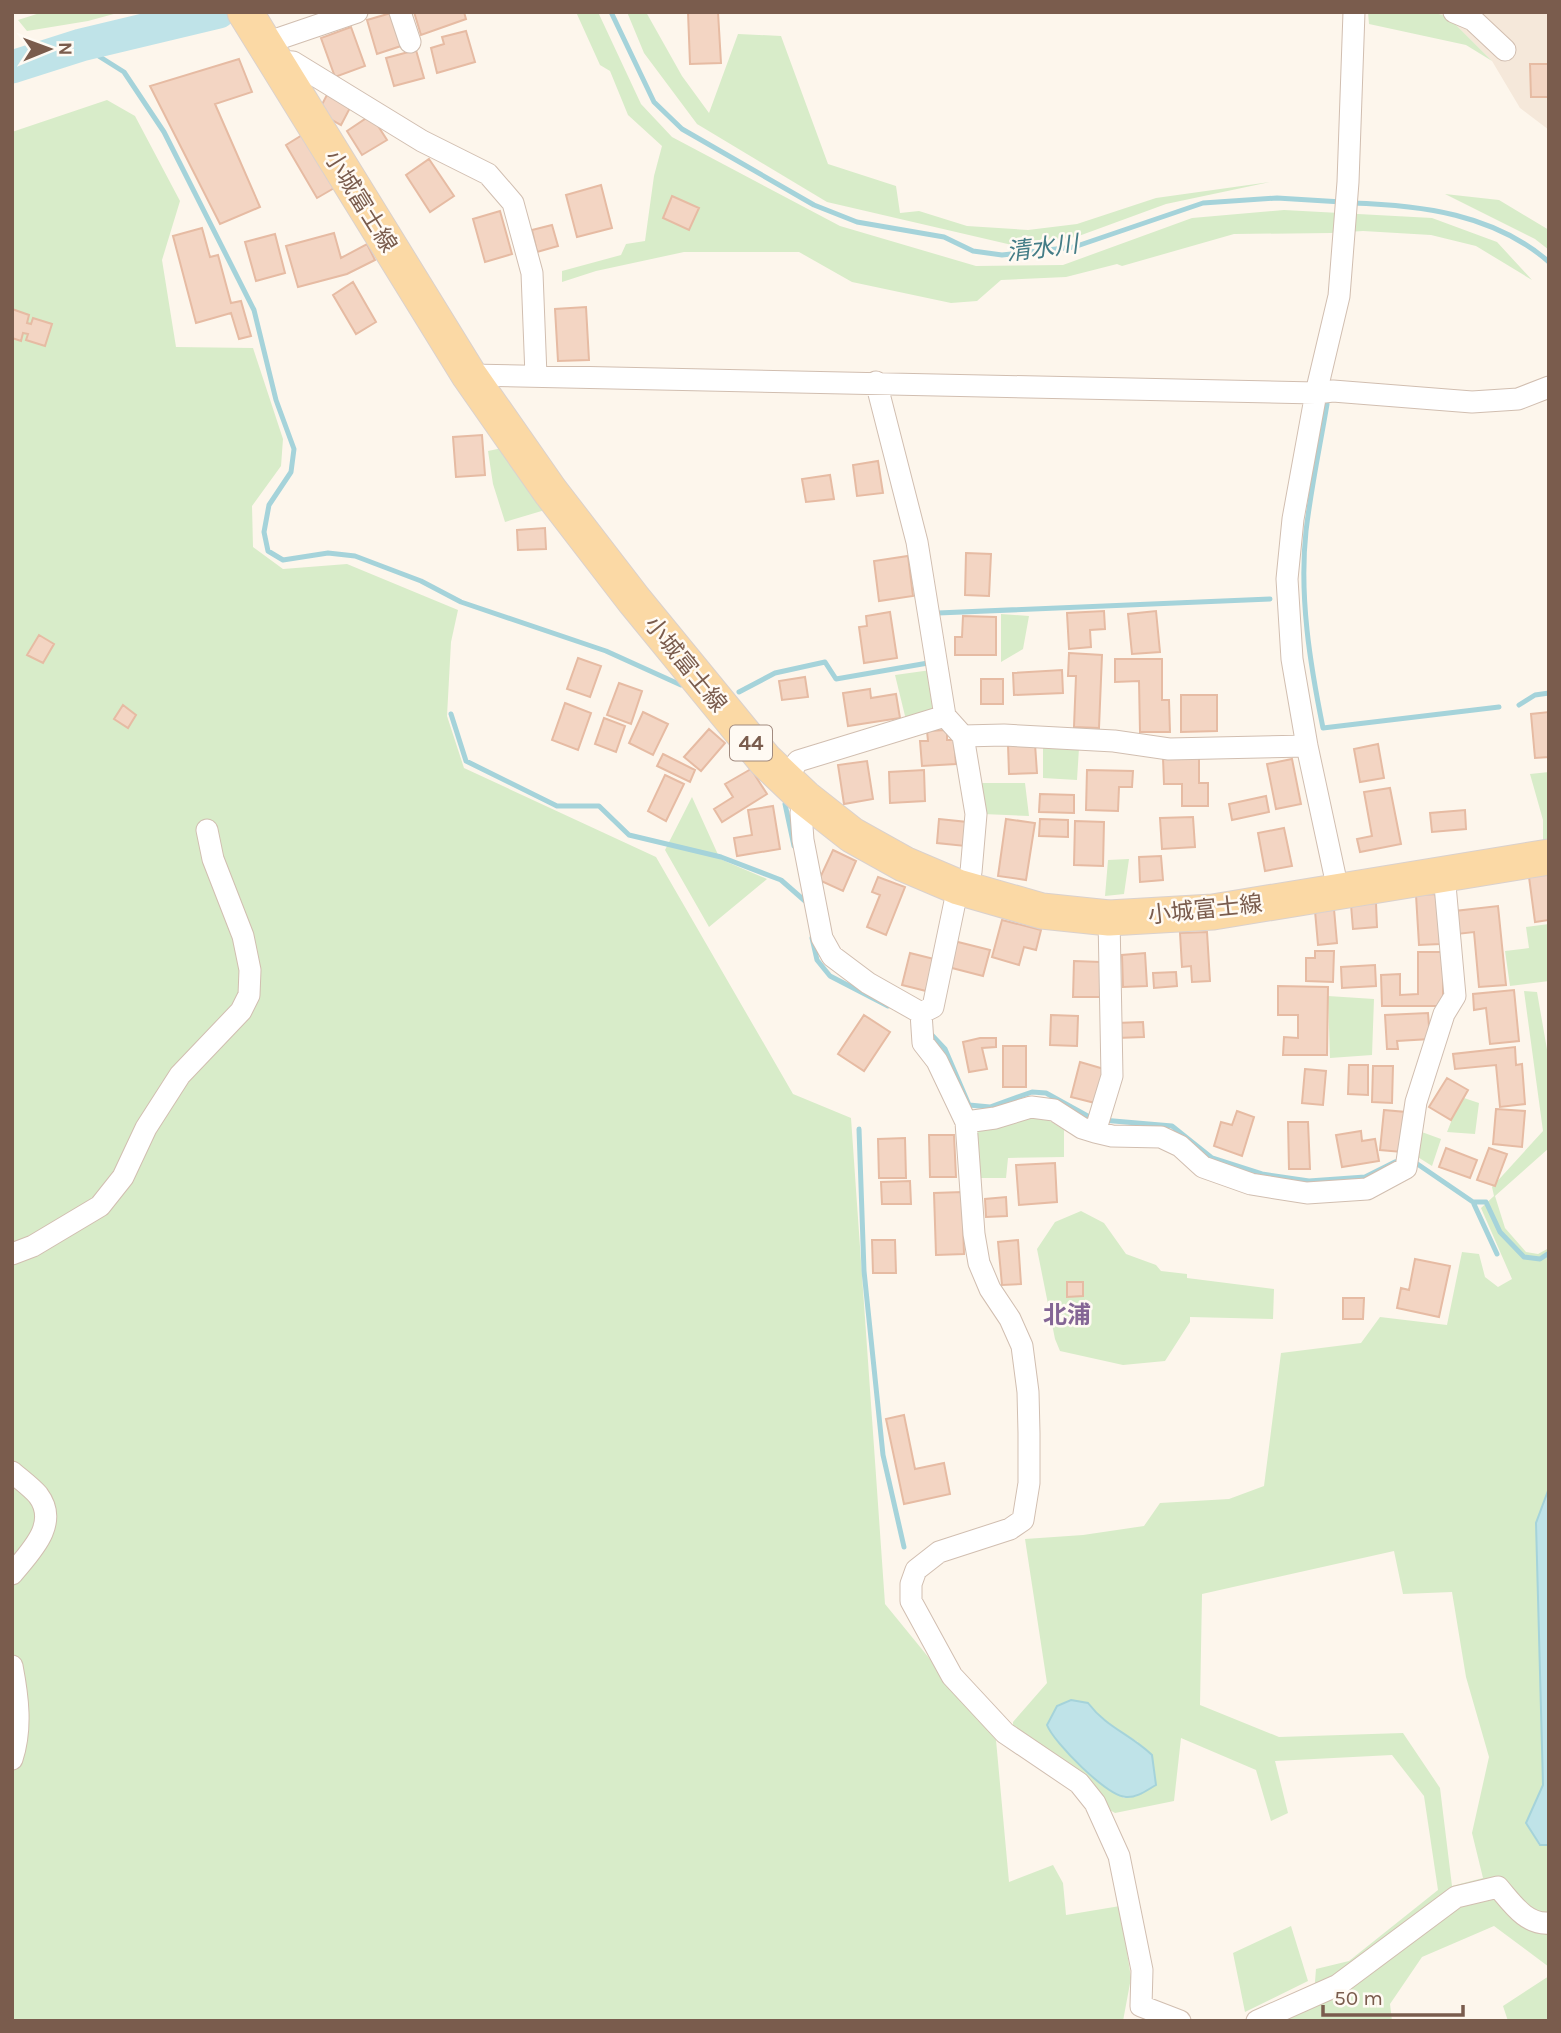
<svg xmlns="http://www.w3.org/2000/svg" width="1561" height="2033" font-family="Karla,'Noto Sans JP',sans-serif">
<rect width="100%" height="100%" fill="#fdf6ec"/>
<!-- residential -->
<path fill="#f5e8da" d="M1430,12h119v118l-29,-22 -28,-47 -45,-45z"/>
<!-- green -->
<path fill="#d8ecc9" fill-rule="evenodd" d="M43,12h78l-33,9 -61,10 -9,-11z
M576,12h22l43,92 31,33 168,89 136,40 87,-1 129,-47 92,-8 148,8 65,24 35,38 -56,-34 -45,-11 -68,-4 -32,2 -97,1 -112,32 -5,-2 -51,13 -65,3 -24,21 -26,2 -99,-21 -53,-30h-115l-88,19 -34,11v-11l59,-16 5,-11 19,-3 9,-65 8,-30 -34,-31 -18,-44 -10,-6z
M627,12h19l36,64 27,37 29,-79 43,2 47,128 68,22 4,27 19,-2 48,15 61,4 49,-6 79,-26 114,-16 -104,22 -90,33 -64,8 -185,-43 -130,-78 -53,-71z
M1368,12h62l17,4 45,45 -26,-16 -97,-21z
M107,100l28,16 45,85 -18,59 14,87 77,1 30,91 -2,27 -29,40 1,41 30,22 64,-5 111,46 -7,32 -4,74 17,52 192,89 137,237 58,24 34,486 111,136 13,142 44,-17 10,18 3,32 54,-9 11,72 -8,43h-1111v-1889z
M1445,194l54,6 50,30v20l-14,-11z
M507,447l38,63 -40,12 -12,-38 -5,-33z
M1001,614l28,2 -6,33 -22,13z
M931,670l4,40 -29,10 -11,-45z
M1043,744l36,4 -2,32 -34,-2z
M1549,772v69h-6v-21l-13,-46z
M979,783h46l4,33 -46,-2z
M692,797l28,62 47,20 -58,48 -44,-77z
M1129,859l-5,35 -19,2 3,-36z
M1549,924v57l-39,5 -5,-35 24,-3 -3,-21z
M1524,991l13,1 12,69v87l-54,48 10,32 21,24 12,2 11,-6v240l-13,35 7,262 -17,38 13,22h10v122l-55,-41 -72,31 -32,47 2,17h-115l36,-14 3,-38 33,-8 89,-71 -14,-94 -32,-41 -117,6 13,52 -17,8 -15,-51 -75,-32 -7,63 -59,12 -7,-4 -95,-79v-8l34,-39 -22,-144 58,-4 61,-9 16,-23 69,-4 35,-13 17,-133 80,-10 19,-26 67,8 15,-73 17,2 6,23 13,10 14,-8 -31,-71 13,-12 -2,-9 51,-56zM1394,1551l9,43 49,-2 14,85 23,80 -17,76 11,45 -31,8 -12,-98 -37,-55 -124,4 -79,-32 2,-111zM1088,1703l12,16 38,23 -1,54 -13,2 -18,-11 -44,-40z
M1328,996l46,3 -2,56 -42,3z
M1461,1097l18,6 -4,31 -28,-2z
M1039,1114l25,16v27l-56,1 -2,20h-27l-5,-51z
M1419,1131l22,8 -9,27 -19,-12z
M1081,1211l23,12 22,31 30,11 5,6 26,3v4l87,11 -1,30 -83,-2v5l-25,39 -42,4 -63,-14 -5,-12 -18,-90 18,-27z
M1291,1926l17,55 -63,31 -12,-59z
M1549,1976v45h-41l-5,-15z"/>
<!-- water -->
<path fill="#bfe3e8" stroke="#a5d3da" stroke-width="2" d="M1549,1488v357h-9l-14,-22 17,-38 -7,-262z
M1071,1700l17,3c19,25 42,31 64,52l4,30c-9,5 -19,13 -30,12 -19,-1 -72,-54 -79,-72l10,-19z"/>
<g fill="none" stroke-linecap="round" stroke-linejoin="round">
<!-- stream -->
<path stroke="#a5d3da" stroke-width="5" d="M611,12l43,90 28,27 132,76 43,17 87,15 29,14 29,4 72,-8 129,-44 74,-5 65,4
M81,45l43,27 40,60 90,178 22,90 18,49 -3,23 -22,33 -5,27 4,19 15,9 45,-7 27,3 66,25 40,21 145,49 75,34
M1351,203c70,2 143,11 198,59
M1327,404c-7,42 -16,84 -21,127 -7,65 4,133 17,197l176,-21
M938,613l332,-14
M739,692l36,-19 50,-11 11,17 92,-16
M1519,705l16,-10 14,-2
M451,714l15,47 91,45h42l30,29 92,22 60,23 24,21
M785,804l9,42
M812,938l5,22 13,16 58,30
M929,1032l16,17 24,56 21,2 42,-15 14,1 47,26
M1102,1120l70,6 40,32 50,16 47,7 56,-4 30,-15 5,-1
M859,1129l5,142 19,184 21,92
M1413,1161l60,41 24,52
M1473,1202h13l14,30 24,25 16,2 9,-6"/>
<!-- river -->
<path stroke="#bfe3e8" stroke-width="33" d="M12,67l69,-22 138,-33"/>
</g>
<!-- building -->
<path fill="#f3d5c3" stroke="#e6bba3" stroke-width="2" d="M414,12h50l2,7 -45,16z
M688,12h30l3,51 -31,1z
M391,13l10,33 -24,8 -10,-34z
M351,27l14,39 -30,11 -14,-39z
M466,31l9,31 -38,11 -6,-25 13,-4 -2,-7z
M416,50l8,28 -30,8 -8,-28z
M239,59l13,33 -37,12 45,103 -40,17 -70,-138z
M1530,64h19v33h-18z
M328,93l23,13 -10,19 -23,-13z
M371,115l16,25 -25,15 -15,-24z
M304,134l32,53 -19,11 -31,-53z
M429,159l25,37 -24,16 -24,-37z
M601,185l11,43 -35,9 -11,-42z
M672,196l27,12 -10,22 -26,-12z
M500,211l12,43 -27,8 -12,-43z
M552,225l6,21 -21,6 -5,-22z
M202,228l8,29 8,-2 13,48 10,-2 10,35 -12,3 -8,-26 -35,10 -23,-87z
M334,233l7,25 26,-14 8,16 -28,14 -49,13 -12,-41z
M275,234l10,39 -29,8 -11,-39z
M353,282l23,40 -20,12 -23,-39z
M586,307l3,53 -31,1 -3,-52z
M12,309l17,6 -2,8 4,1 2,-6 19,6 -7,22 -19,-6 2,-6 -5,-1 -2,8 -9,-3z
M482,435l3,40 -29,2 -3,-40z
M878,461l5,32 -26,3 -4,-31z
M830,475l4,24 -28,3 -4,-23z
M545,528l1,21 -28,1 -1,-20z
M966,553l25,1 -2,42 -24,-1z
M908,556l5,40 -34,5 -5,-40z
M1104,611l1,18 -15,1 1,17 -22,2 -2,-36z
M1156,611l4,41 -28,2 -4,-40z
M890,612l7,46 -33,5 -5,-36 8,-1 -1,-10z
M963,616l33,1v38h-41v-18h7z
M39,635l15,9 -11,19 -16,-8z
M1069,653l33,2 -3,73 -25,-1 2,-51h-8z
M578,658l23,8 -11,31 -23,-8z
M1115,659h47v41h7l1,32h-30l-1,-51 -24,1z
M1062,670l1,23 -49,2 -1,-22z
M805,677l3,20 -26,3 -3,-19z
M981,679h22v25h-22z
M619,683l23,8 -11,33 -24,-9z
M870,689l1,9 25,-4 4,24 -52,8 -5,-33z
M1181,695h36v36l-36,1z
M565,703l26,10 -13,37 -26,-10z
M123,705l13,10 -8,13 -14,-9z
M643,712l25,12 -15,31 -24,-12z
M1549,712v45l-14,1 -4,-44z
M604,718l21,8 -9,26 -21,-8z
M709,729l16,14 -24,28 -17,-14z
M947,730v10h7l2,24 -34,2 -2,-25h8l-1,-10z
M1035,744l2,29 -28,1 -1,-29z
M1378,744l6,34 -24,4 -6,-33z
M663,754l32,16 -5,12 -33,-16z
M1163,758h36v25h9v23h-26v-22h-18z
M1292,759l9,45 -25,5 -9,-45z
M867,761l6,38 -29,5 -6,-39z
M751,769l16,25 -45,28 -8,-13 19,-12 -8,-13z
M924,770l1,31 -35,2 -1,-31z
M1087,770l46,1 -1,16h-13l-1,24 -32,-1z
M665,775l19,9 -18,37 -18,-10z
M1390,788l11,56 -41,8 -3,-13 15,-3 -8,-44z
M1040,794l34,1v18l-35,-1z
M1266,796l3,16 -37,8 -3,-16z
M773,806l7,43 -43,7 -3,-18 18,-3 -4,-25z
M1465,810l1,19 -34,3 -2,-19z
M1193,817l2,30 -33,2 -2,-31z
M939,819l28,3 -2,24 -28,-3z
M1006,819l29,4 -9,57 -28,-4z
M1040,819l28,1v17l-29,-1z
M1075,821l29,1 -1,44 -29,-1z
M1284,828l8,38 -27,5 -7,-38z
M833,850l23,11 -13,30 -24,-11z
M1161,856l2,24 -23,2 -1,-25z
M1549,874v46l-14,2 -6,-45z
M878,877l27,10 -19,48 -19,-8 13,-32 -8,-3z
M1437,894l3,50 -21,1 -3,-50z
M1376,903l1,24 -24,2 -2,-24z
M1498,906l8,79 -27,2 -5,-55 -17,2 -2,-23z
M1334,909l3,34 -19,2 -3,-34z
M1002,920l39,10 -5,20 -12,-3 -5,18 -27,-8z
M1207,932l3,49 -18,1 -1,-16 -9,1 -2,-34z
M954,941l36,9 -7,26 -35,-9z
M1315,951h19l-1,31 -27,-1v-23h9z
M1418,952h25v54h-61l-1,-31 19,-1v21l18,-1z
M910,953l24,6 -8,32 -24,-6z
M1145,953l2,33 -24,1 -1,-32z
M1074,961l26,1v35h-27z
M1375,965l1,21 -34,2 -1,-21z
M1176,972l1,14 -23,2 -1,-15z
M1278,986l50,1 -1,68h-44l1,-18 14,1v-23h-20z
M1514,990l5,51 -29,3 -4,-36 -12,2 -1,-16z
M1428,1013l2,26 -33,2 1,8h-11l-2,-34z
M864,1015l26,17 -26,39 -26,-17z
M1051,1015l27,1 -1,30 -27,-1z
M1143,1022l1,15 -27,1 -1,-15z
M980,1038h16v9l-14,1 5,21 -18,3 -6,-30z
M1003,1046h23v41h-23z
M1515,1047l1,18 6,-1 3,40 -25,3 -4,-42 -41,4 -2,-15z
M1080,1062l24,7 -9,34 -24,-6z
M1349,1065h19v30l-20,-1z
M1373,1066h20l-1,37 -20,-1z
M1305,1069l21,2 -3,34 -21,-2z
M1447,1078l21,12 -17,30 -22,-13z
M1496,1109l29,2 -3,36 -29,-3z
M1384,1110l22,2 -4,40 -22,-2z
M1237,1111l17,6 -12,39 -28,-10 7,-24 11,3z
M1288,1122h20l2,47h-21z
M1361,1131l1,10 13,-2 4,22 -37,6 -6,-32z
M929,1135h25l2,42h-26z
M905,1138l1,40h-27l-1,-39z
M1446,1148l31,12 -7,18 -31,-11z
M1489,1148l18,6 -12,32 -18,-6z
M1055,1163l2,39 -38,3 -3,-40z
M910,1181l1,23h-29l-1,-22z
M962,1192l2,62 -28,1 -2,-62z
M1006,1197l1,19 -21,1 -1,-18z
M872,1240h23l1,33h-23z
M1018,1240l3,44 -19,1 -4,-43z
M1415,1259l35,7 -11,51 -42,-9 4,-20 8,2z
M1067,1282h16v14l-16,1z
M1343,1298h21l-1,21h-20z
M904,1415l11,54 29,-6 6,31 -46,10 -18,-85z"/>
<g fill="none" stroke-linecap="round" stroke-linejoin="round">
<!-- street casing -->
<g stroke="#d1beb0" stroke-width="23">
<path id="street" d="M400,12l10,30
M1454,12l19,8 32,30
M263,44l94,-32
M274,61l19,1 129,79 66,33 25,29 19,70 4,103
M469,375l847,18 17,-2 139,11 46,-3 31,-12
M876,382l41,160 28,174 18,20 41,-1 110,6 55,8 138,-3
M963,736l13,78 -5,58
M785,779l13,-18 147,-45
M805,798l-4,15 2,27 19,98 10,18 36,27 53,30
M1338,890l-31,-144 -15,-87 -5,-80 6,-60 23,-126 23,-97 9,-114 6,-170
M921,1013l2,30 14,18 29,61 8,112 5,29 11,26 20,30 12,27 6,46 1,41v50l-6,37 -13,9 -71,23 -23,18 -5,14v17l41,75 53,57 74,50 16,20 24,53 23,114 -1,36 39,15
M921,1013l12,-6 25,-120
M966,1122l29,-4 36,-11 23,3 28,18 13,4 17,4 49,1 19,9 23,21 48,17 56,9 60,-4 39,-21 10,-66 28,-88 11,-18 -11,-122
M1095,1132l17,-56 -3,-158
M12,1254l21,-8 67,-40 23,-29 23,-49 34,-53 61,-64 8,-16 1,-25 -7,-34 -30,-77 -6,-29
M12,1472c8,7 19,15 26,23 22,29 -8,57 -26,79
M12,1666c6,31 10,63 0,93
M1257,2021l81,-36 118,-88 42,-10c14,16 28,38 51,36"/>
</g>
<!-- primary casing -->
<g stroke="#dad1cd" stroke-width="37">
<path id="primary" d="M245,12l224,363 81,116 84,109 131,160 40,38 47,37 52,29 54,23 84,24 67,7 104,-6 336,-55"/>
</g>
<!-- street -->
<use href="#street" stroke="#fff" stroke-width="21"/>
<!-- primary -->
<use href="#primary" stroke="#fbd9a5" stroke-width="35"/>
</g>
<g text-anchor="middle" stroke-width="5" stroke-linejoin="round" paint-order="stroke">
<!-- shield labels -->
<rect fill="#fffaf3" stroke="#a28b7f" stroke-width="2" x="730" y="725.5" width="42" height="35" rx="5"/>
<g font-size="21" font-weight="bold" fill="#7a5c4d">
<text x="751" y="750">44</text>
</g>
<!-- street labels -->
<g font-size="23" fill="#7a5c4d" stroke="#fffaf3">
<text transform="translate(361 201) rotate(58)" y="8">小城富士線</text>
<text transform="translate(686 664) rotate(51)" y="8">小城富士線</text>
<text transform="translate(1205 909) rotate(-6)" y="8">小城富士線</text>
</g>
<!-- water labels -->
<g font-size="24" font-style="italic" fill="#437c86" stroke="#fffaf3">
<text transform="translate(1042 248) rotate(-7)" y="8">清水川</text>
</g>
<!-- neighbourhood labels -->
<g font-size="24" font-weight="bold" fill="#846695" stroke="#fffaf3">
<text x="1067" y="1323">北浦</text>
</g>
</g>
<!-- border -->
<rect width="1561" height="2033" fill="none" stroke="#7a5c4d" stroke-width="28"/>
<!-- north arrow -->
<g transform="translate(49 49) rotate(89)" stroke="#fffaf3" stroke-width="5" paint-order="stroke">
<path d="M0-5L12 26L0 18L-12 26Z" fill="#7a5c4d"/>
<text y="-10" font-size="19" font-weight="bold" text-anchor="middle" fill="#7a5c4d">N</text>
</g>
<!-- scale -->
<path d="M1323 2005v10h140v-10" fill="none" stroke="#7a5c4d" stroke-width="3.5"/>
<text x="1334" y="2005" font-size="21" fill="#7a5c4d" stroke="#fffaf3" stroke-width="5" paint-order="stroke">50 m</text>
</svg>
